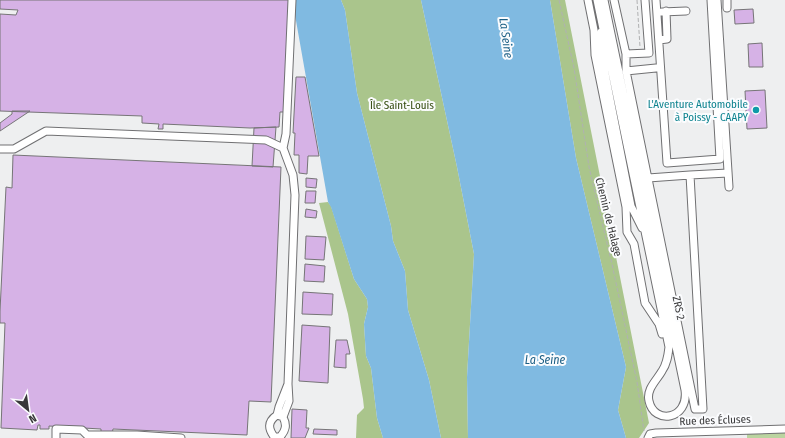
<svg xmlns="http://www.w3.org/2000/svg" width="785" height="438" font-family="'Fira Sans Condensed',sans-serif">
<rect width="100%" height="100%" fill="#eeeff0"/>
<!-- green -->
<path fill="#bbd4a0" d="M747,433h38v5h-38z"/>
<!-- forest -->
<path fill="#aac58c" d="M341,0h80l36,167 17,87 -7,123 1,61h-27l-12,-58 -21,-70 -3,-39 -12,-30 -2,-15 -34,-133 -12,-83z
M550,0h15l84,423 -10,15h-13l-8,-28 8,-43 -50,-209z
M328,202l3,4 23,73 13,20 1,8 -4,17 2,32 5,12 6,50 6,20h-27l1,-23 7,-7 -1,-9 -15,-85 -29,-111z"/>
<!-- water -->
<path fill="#80bae1" d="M296,0h45l4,10 12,83 34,133 2,15 12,30 3,39 21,70 12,58h-58l-6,-20 -6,-50 -5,-12 -2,-32 4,-17 -1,-8 -13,-20 -23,-72 -3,-5 -33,-187z
M421,0h129l26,158 50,209 -8,43 8,28h-158l-1,-61 7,-123 -17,-87z"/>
<!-- building -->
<path fill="#d6b2e6" stroke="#767577" d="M0,0h290l-6,112h-4l-1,15 -29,1 -87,-4v5h-5l1,-5 -17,-1v-7l-142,-5v-97l16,1 2,-5 -18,-1z
M753,9l1,14 -19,1 -1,-14z
M762,43l1,24h-14l-1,-23z
M296,77h9l14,79h-11l-1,18 -8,-1v-18h-5l1,-22h-2z
M765,90l2,38 -20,1 -2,-38z
M12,111h18l-30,20v-8l12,-9z
M276,127l-3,40 -21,-1 2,-38z
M13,155l268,12 -10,235 -22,-1 -2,34 -134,-6 -1,5 -11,-1v-4l-52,-3v3h-9v-4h-2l-1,5 -36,-2 4,-105h-5v-12l6,-124 6,1z
M306,178l11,1 -1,9 -10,-1z
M306,191h10l-1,12h-10z
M306,209l11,2 -1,7 -11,-1z
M306,236l20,1 -2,23 -19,-1z
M305,264l20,2 -1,16 -20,-1z
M303,292l30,2 -1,21 -30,-1z
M302,325l28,2 -2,56 -29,-2z
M336,340h11l3,14h-4v14l-12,-1z
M292,409l15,1 -1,18h3l-4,10h-14z
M314,429l23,1v5l-24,-1z"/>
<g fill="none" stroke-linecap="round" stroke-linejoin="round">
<!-- minor casing -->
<g stroke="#707072" stroke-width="9">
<path id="minor" d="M588,0l6,30 1,25 31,152 1,25 7,12 11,59 14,21 3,10
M597,0l72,347c-1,9 -2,17 -7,24 -5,9 -16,18 -13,30 5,24 40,19 36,-11l-81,-390
M614,0l12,54 23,-1 -4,-53
M656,0l11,163 53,-4 -9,-159
M717,0l12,187
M727,0v8
M662,12l24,-1
M601,32v21l30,153 11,22
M659,40l8,-1 -1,-28
M626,54v17l69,338h8l-13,-234 38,-2
M626,71l30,-3
M283,148l3,-14 6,-134
M0,149h14l32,-18 220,9 17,8 10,27 2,20 -7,189
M648,178l42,-3
M277,415l2,-8 9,-23 1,17 -6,16
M275,437h5c6,-7 7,-12 3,-20l-6,-2c-10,7 -9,14 -2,23
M56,438v-9l26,1 5,5h50l44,3
M648,438l2,-4 6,-1 129,-4"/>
</g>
<!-- path -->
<path stroke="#b0b1b2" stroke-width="1" stroke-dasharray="4 2" stroke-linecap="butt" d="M559,0l15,68 15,99 23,97 25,118 7,49
M637,0l3,47"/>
<!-- minor -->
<use href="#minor" stroke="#fff" stroke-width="7"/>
</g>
<!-- markers -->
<circle fill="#0f9aa8" stroke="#fbfcfe" stroke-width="1.5" cx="756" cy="110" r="4"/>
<g text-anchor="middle" stroke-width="4" stroke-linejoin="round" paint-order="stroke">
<!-- culture labels -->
<g font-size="11" fill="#0d838f" stroke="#fbfcfe" text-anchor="end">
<text x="748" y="108">L'Aventure Automobile<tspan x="748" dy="13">à Poissy - CAAPY</tspan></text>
</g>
<!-- park labels -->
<g font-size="11" fill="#334b0e" stroke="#fbfcfe">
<text x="402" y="109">Île Saint-Louis</text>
</g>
<!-- street labels -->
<g font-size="11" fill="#383839" stroke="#fbfcfe">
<text transform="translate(609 217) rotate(76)" y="4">Chemin de Halage</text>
<text transform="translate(679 308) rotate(78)" y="4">ZRS 2</text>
<text transform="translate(715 420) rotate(-2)" y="4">Rue des Écluses</text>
</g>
<!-- water labels -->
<g font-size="12" font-style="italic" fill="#1b5e84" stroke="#fbfcfe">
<text transform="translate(506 38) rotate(82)" y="4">La Seine</text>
<text x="545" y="364">La Seine</text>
</g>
</g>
<!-- north arrow -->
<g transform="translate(28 410) rotate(151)" stroke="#fbfcfe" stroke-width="3" paint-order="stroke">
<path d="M0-3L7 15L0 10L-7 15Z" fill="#383839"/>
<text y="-6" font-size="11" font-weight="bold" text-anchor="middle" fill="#383839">N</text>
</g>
</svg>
